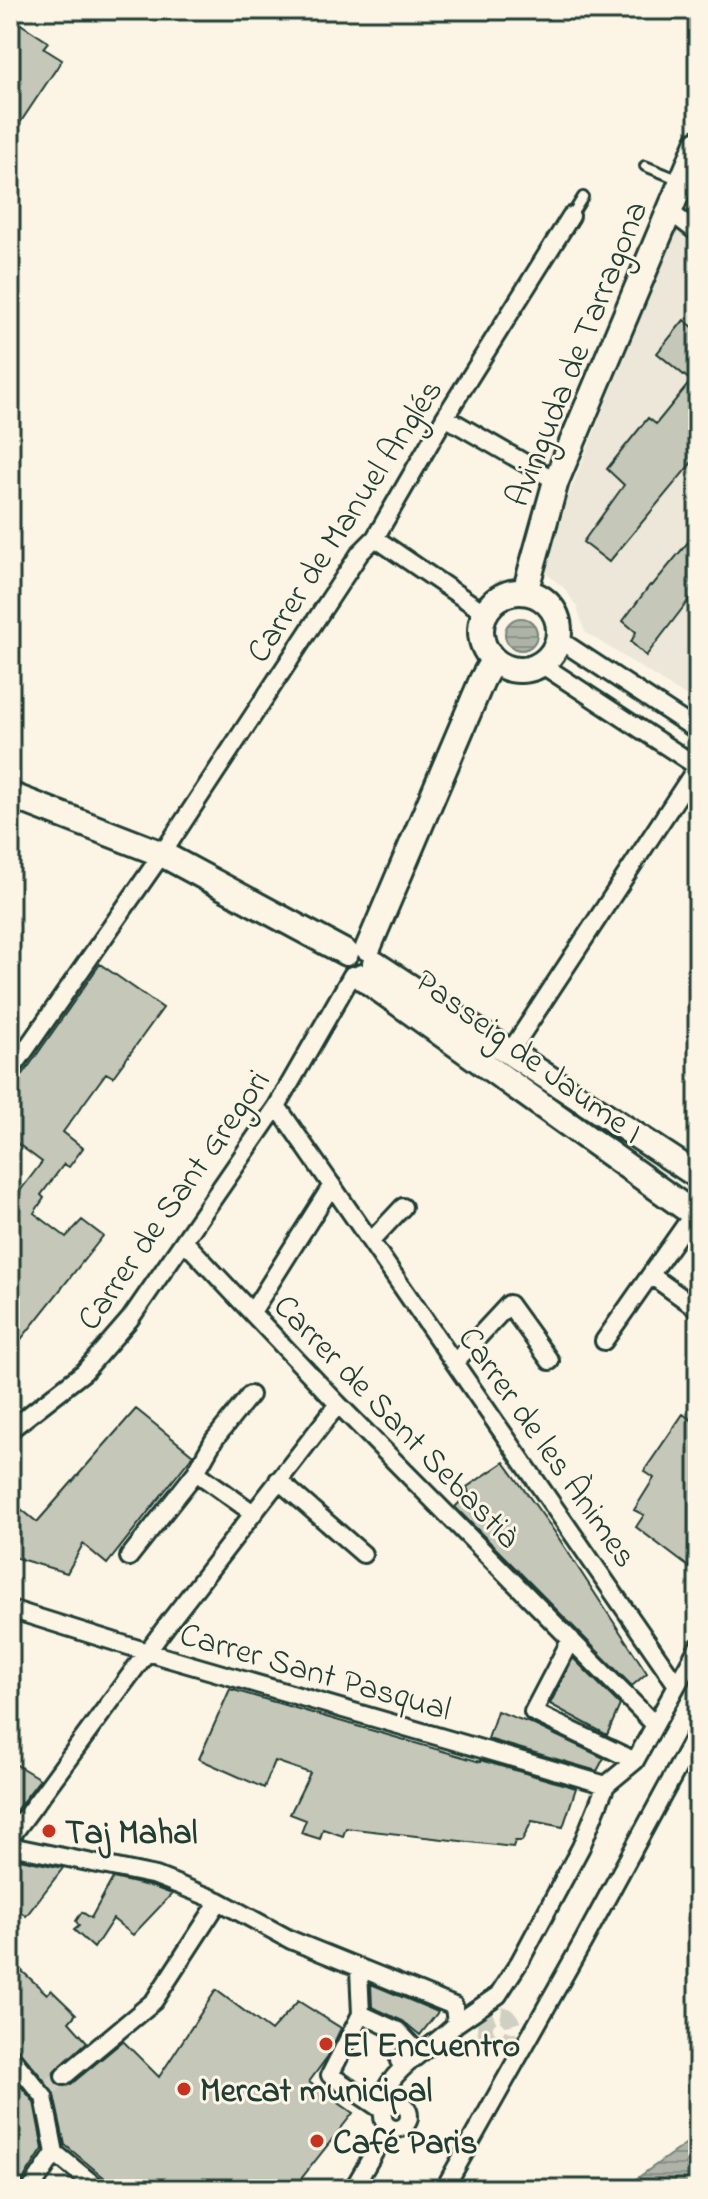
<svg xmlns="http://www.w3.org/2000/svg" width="708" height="2199" font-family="'Indie Flower',sans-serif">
<defs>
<pattern id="water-rules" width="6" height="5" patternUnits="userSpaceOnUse" patternTransform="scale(2)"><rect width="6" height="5" fill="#aeb3a7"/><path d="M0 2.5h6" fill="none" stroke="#8d9389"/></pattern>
</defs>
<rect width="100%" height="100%" fill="#fcf5e5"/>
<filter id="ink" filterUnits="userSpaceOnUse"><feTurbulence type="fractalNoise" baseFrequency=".0125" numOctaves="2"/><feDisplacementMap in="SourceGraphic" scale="16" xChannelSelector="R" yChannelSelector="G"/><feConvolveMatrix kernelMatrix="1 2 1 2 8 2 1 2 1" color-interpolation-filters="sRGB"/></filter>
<g filter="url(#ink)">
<!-- built -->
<path fill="#ece7d8" d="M677,227l21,17v460l-113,-72 -8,-25 -12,-18 -19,-16 6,-36z"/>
<!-- water -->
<path fill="url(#water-rules)" stroke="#758479" stroke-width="2" d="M505 634a16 16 0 1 1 32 0a16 16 0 1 1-32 0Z
M698,2135v54h-76z"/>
<!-- building -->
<path fill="#c5c7b9" stroke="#1f3d34" stroke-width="2" d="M10,17l38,25 -5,6 19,12 -52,78z
M684,320l14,11v124l-89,107 -26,-20 41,-57 -17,-16 41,-51 8,6 35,-43 -34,-28z
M698,530v58l-52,68 -15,-14 5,-10 -13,-11 27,-36 2,1z
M100,964l63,44 -50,69 -7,-4 -43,59 20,16 -14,19 -5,-3 -23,31 3,3 -10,15 32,24 16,-17 21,16 -85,107 -8,-6v-133l32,-42 -32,-24v-45z
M136,1409l57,46 -86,109 -24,-20 -16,29 -57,-17v-56l27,22z
M683,1414l15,11v149l-62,-47 8,-12 -10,-5 20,-32 -10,-7z
M504,1462l50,69 93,142 -15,13 -177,-179 14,-14 -2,-6z
M573,1658l47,47 -13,30 -57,-31z
M230,1689l250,73v-2l96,28 -13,39 -31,-6 -10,20h-7l-2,6 -167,-19 -3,8 -20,-7 -3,10 -19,-6 5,-13 -16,-6 20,-41 -35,-12 -11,27 -65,-29z
M497,1711l33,12 74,35 -7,13 -109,-32z
M10,1761l30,18 -30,39z
M10,1857l53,11 -37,48 -16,-13z
M113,1878l40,9 19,7 -39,41 -20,-16 -19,29 -20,-18 5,-4 -3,-5 6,-9 9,6z
M10,1960l37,34 4,-4 25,24 -7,8 18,20 -33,30 -1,7 7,7 11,-2 52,-43 36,36 57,-87 55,41 27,-30 43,27 -13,28 -19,26 44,31 -60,76h-175l-53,-44 -12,-54 -35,-42 -8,-4z
M371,1984l48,20 19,8 -18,23 -17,-14 -31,-14z
M10,2073l24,29 9,47 -26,40h-7z"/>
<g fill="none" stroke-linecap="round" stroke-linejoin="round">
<!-- street-tunnel -->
<path stroke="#d0d0c2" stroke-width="16" stroke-dasharray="16 8" stroke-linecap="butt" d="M485 2028a14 14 0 1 1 28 0a14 14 0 1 1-28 0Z
M48,2089l16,-13"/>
<!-- lane casing -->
<g stroke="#1f3d34" stroke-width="14">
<path id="lane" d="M645,166l35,14
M571,216l12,-19"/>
</g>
<!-- street casing -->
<g stroke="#1f3d34" stroke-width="22">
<path id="street" d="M669,211l29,22
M445,417l111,64
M375,538l110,75
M558,639l140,92
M541,664l157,103
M510,1052l187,-285
M10,1072l152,-218 198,-301 15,-15 70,-121 126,-201
M277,1106l400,579
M184,1241l154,163 317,321
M371,1241l32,-34
M652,1276l46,33
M252,1312l80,-127
M604,1341l89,-127
M455,1362l54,-58 41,57
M10,1430l74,-58 46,-53 147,-213 75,-131
M196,1472l57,41
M278,1480l85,74
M129,1557l67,-85 18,-32 36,-45
M10,1609l157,49 439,127
M571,1639l-38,73 102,49
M10,1838l160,-217 168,-217
M10,1846l146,30 63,25 72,39 163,66 2,18c-24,25 -61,40 -74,73l4,11
M359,1970l2,44 -31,61 54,36
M361,2014l37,17 15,16 -14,14
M456,2024l42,-29 22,-34 61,-114 25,-62 29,-24 63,-114
M10,2056l34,41 11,56
M64,2076l90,-75 65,-100
M383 2116a13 13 0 1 1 26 0a13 13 0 1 1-26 0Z
M55,2153l44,36
M31,2189l24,-36
M353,2189l36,-62
M444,2189l140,-249 114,-210"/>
</g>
<!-- secondary casing -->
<g stroke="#1f3d34" stroke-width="30">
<path id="secondary" d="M525,592l31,-111 142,-338
M481 631a39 39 0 1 1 78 0a39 39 0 1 1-78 0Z
M10,795l152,59 184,99
M368,948l114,-268 11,-20
M375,964l323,212
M362,977l336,240"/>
</g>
<!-- lane -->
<use href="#lane" stroke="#fcf5e5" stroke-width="8"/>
<!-- street -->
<use href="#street" stroke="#fcf5e5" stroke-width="16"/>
<!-- secondary -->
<use href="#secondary" stroke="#fcf5e5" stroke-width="24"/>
</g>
</g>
<!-- markers -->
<g fill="#c8321e" stroke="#fcf5e5" stroke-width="3">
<circle cx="49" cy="1831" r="8"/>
<circle cx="326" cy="2044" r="8"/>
<circle cx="184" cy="2089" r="8"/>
<circle cx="317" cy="2141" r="8"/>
</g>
<g text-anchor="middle" stroke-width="6" stroke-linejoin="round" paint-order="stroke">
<!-- street labels -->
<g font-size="34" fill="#1f3d34" stroke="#fcf5e5">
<text transform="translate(575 353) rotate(-68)" y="12">Avinguda de Tarragona</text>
<text transform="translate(343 520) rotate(-57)" y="12">Carrer de Manuel Anglés</text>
<text transform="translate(530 1055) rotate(36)" y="12">Passeig de Jaume I</text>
<text transform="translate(172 1199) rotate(-55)" y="12">Carrer de Sant Gregori</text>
<text transform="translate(398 1420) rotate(46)" y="12">Carrer de Sant Sebastià</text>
<text transform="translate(549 1446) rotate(55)" y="12">Carrer de les Ànimes</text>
<text transform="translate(316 1670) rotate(16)" y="12">Carrer Sant Pasqual</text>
</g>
<!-- poi labels -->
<g font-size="34" font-weight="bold" fill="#1f3d34" stroke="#fcf5e5" text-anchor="start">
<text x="65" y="1843">Taj Mahal</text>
<text x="342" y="2056">El Encuentro</text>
<text x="200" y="2101">Mercat municipal</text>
<text x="333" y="2153">Café Paris</text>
</g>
</g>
<!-- margin -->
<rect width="708" height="2199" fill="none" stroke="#fcf5e5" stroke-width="40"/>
<rect x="20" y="20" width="668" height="2159" fill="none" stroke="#1f3d34" stroke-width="3" filter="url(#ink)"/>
</svg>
